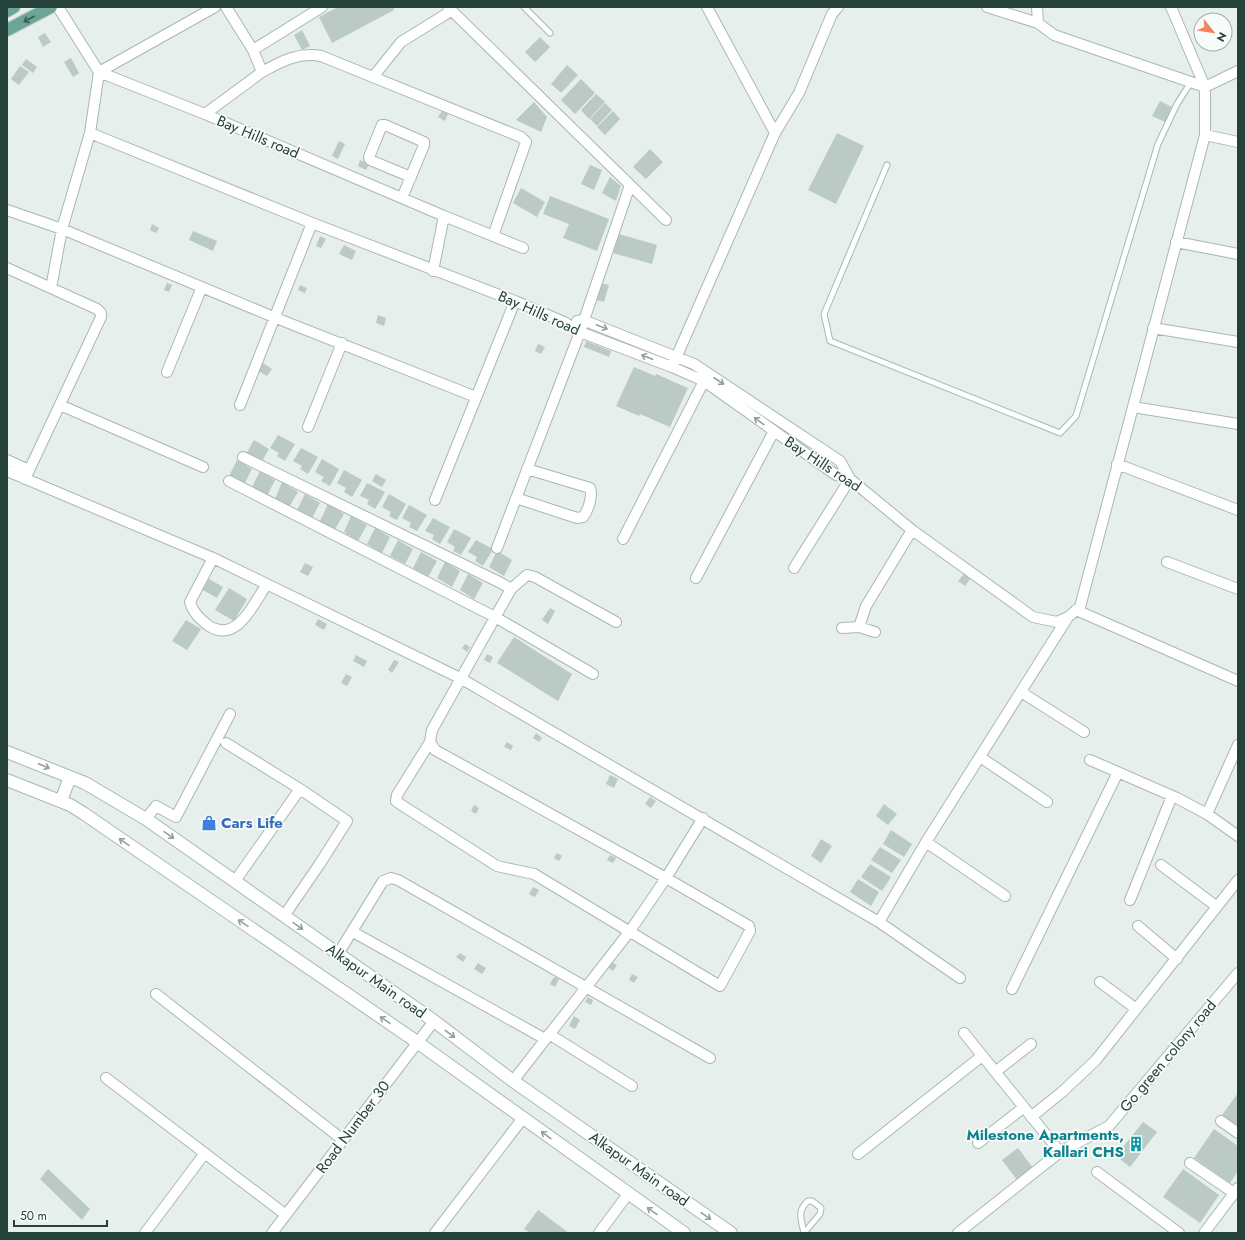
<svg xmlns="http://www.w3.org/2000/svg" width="1245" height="1240" font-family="Jost,sans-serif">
<rect width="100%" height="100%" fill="#e6efeb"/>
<!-- building -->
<path fill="#bbcac4" d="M338,7h55l1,3 -62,33 -13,-26z
M302,30l8,16 -8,4 -8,-15z
M45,33l6,9 -8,5 -5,-10z
M540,37l10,10 -15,15 -10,-10z
M71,58l8,15 -6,4 -9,-15z
M26,59l11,8 -4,6 -11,-8z
M567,65l11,10 -17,18 -10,-9z
M20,66l9,6 -10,13 -8,-6z
M581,79l14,14 -20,21 -14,-14z
M596,94l9,8 -16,17 -8,-9z
M1160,101l12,6 -7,15 -13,-6z
M534,102l13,15 -6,15 -25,-12z
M605,103l7,7 -15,16 -7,-7z
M442,111l6,3 -3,7 -7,-4z
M613,111l7,8 -15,16 -8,-8z
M837,133l27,13 -28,58 -28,-14z
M339,141l6,3 -7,15 -6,-3z
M650,149l13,13 -17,17 -13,-12z
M360,160l9,4 -3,6 -8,-4z
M590,165l12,5 -8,20 -13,-6z
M610,177l11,9 -5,15 -14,-8z
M521,188l24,14 -8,15 -24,-14z
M550,196l59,23 -12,32 -34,-13 6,-14 -26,-10z
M152,224l7,4 -3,5 -6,-3z
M193,231l24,10 -4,10 -24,-11z
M619,234l38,11 -5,19 -39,-11z
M320,236l6,3 -5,9 -5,-2z
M344,245l12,6 -4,9 -13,-6z
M167,283l5,2 -3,7 -5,-2z
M601,283l8,2 -5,17 -8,-2z
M300,285l7,3 -2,5 -7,-3z
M378,315l8,3 -2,8 -8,-3z
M586,341l25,10 -2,6 -25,-10z
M538,344l7,3 -4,7 -6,-3z
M263,363l9,6 -5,7 -9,-5z
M634,367l21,9 1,-2 32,14 -18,39 -30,-13 -1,2 -23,-10z
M278,435l17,9 -10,17 -8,-5 2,-3 -9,-5z
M254,440l15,9 -8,14 -15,-9z
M301,448l17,9 -10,17 -8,-5 2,-3 -9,-5z
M322,459l17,10 -9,17 -9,-5 3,-4 -9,-5z
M237,460l15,9 -8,16 -15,-9z
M344,470l18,10 -10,17 -8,-5 2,-4 -9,-5z
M260,471l15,9 -8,16 -15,-9z
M376,474l10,6 -4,7 -10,-6z
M282,482l16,10 -9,15 -14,-8z
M367,483l18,9 -10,17 -8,-5 2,-4 -9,-4z
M305,494l15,9 -8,15 -15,-8z
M389,494l17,10 -9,16 -8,-4 2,-4 -9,-5z
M328,504l16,10 -9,15 -15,-8z
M409,505l18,10 -10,16 -8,-4 2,-4 -9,-5z
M351,516l16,9 -9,16 -14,-9z
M433,518l17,9 -10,17 -8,-5 2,-4 -9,-4z
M375,528l15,9 -8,16 -15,-9z
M454,529l17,9 -10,17 -8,-4 2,-4 -8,-5z
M398,540l15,9 -8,15 -15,-8z
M476,540l17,9 -10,17 -8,-5 2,-4 -9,-5z
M497,551l15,9 -8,16 -15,-9z
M421,552l16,9 -9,16 -15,-9z
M445,562l15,9 -8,16 -15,-9z
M305,563l8,4 -5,9 -8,-4z
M468,574l15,9 -9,16 -14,-9z
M964,574l6,5 -5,7 -7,-5z
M209,579l14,8 -6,11 -14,-8z
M229,588l18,11 -13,22 -19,-11z
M550,608l5,3 -7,13 -6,-4z
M318,619l9,5 -3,6 -9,-5z
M186,620l15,9 -14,21 -15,-9z
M514,637l58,37 -14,27 -61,-38z
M465,644l5,3 -3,5 -5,-4z
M487,654l6,3 -3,6 -6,-3z
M356,655l11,6 -3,6 -11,-6z
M394,660l5,2 -7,11 -4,-3z
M346,674l6,3 -5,9 -6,-3z
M536,733l6,5 -3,4 -6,-4z
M507,742l6,4 -2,4 -7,-3z
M610,775l8,4 -4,9 -8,-4z
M650,797l6,4 -5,7 -6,-4z
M884,804l13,10 -9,11 -12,-9z
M474,805l5,3 -3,6 -5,-3z
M891,830l21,14 -8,13 -21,-13z
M821,839l11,7 -11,17 -10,-7z
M880,847l21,13 -9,13 -21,-13z
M557,853l5,3 -3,5 -5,-3z
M610,855l6,3 -3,5 -6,-3z
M870,864l21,13 -9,14 -21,-14z
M858,879l21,13 -8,14 -21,-14z
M533,887l6,3 -4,7 -6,-3z
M460,953l6,4 -3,5 -7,-5z
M612,962l5,3 -4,6 -4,-3z
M478,963l8,5 -4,6 -8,-5z
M632,974l6,3 -4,6 -5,-3z
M554,977l5,2 -4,8 -5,-3z
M588,997l5,3 -2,5 -6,-3z
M574,1016l6,4 -5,9 -6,-3z
M1238,1093v33l-16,-11z
M1143,1122l14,10 -27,35 -14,-11z
M1214,1129l24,17v25l-8,12 -36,-25z
M1018,1148l15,20 -16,12 -15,-20z
M48,1169l42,40 -8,11 -42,-41z
M1183,1169l36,26 -19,28 -37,-26z
M538,1210l31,23h-39l-6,-4z"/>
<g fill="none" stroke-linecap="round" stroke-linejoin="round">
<!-- service casing -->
<g stroke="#a8b8b2" stroke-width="7">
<path id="service" d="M524,7l26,26
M887,165l-63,149 6,27 230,92 16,-17 82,-272 19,-40 14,-22
M808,1201h4l9,7 -1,6 -16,19c-3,-13 -7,-23 4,-32z"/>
</g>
<!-- minor casing -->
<g stroke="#a8b8b2" stroke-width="12">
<path id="minor" d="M58,7l41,65 106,42 239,102 -11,55
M448,7l218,213
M987,7l51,16
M1037,7l1,16 16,12 151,52 33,-16
M253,50l69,-43
M99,72l116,-65
M262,72c20,-11 36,-20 59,-16l200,81 5,5 -33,94
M373,77l28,-35 50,-31
M205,114l57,-42 -9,-22 -27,-43
M90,133l222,90 203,78 49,21 16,10 92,35 32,14 132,94 14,4 62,51 121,87 24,5 11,-5
M775,133l24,-40 33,-79 6,-7
M1205,135l33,7
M402,198l22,-53v-3l-39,-17h-3l-13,32 1,3 41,17
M7,210l55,19 214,89 200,79
M444,216l79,32
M1176,242l62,12
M7,268l90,41 4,4v4l-76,162
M51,288l11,-59 28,-96 9,-61
M577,321l6,-1 111,44 146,97 10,18
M1153,328l85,14
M672,367l103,-234 -68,-126
M167,372l35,-85
M60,405l143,62
M240,405l72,-182
M1133,407l105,17
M308,427l34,-84
M243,457l258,126 10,6
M7,460l22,10
M1117,464l121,46
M7,471l206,87 247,120 419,244 81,56
M229,481l266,136 98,57
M516,498l61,20 6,-1c5,-6 10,-21 7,-29l-63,-19
M435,500l80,-199
M623,539l81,-158
M497,548l83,-216 50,-147
M213,558l-23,44c3,11 10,17 19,24 28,18 45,-23 58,-42
M1167,562l71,27
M794,568l56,-89
M696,578l78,-147
M1076,610l162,71
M859,627l7,-21 46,-76
M842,628l17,-1 16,5
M1021,692l63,40
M430,742l-33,53 -1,6 4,3 97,62 37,8 186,112 30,-55 -1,-5 -83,-48 -231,-128 -5,-8 2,-12 79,-141 16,-14 8,2 81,45
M226,743l74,46
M980,757l67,45
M1090,760l87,38 30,16 31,22
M1207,814l31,-69
M146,819l10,-13 20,11 54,-103
M926,842l79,54
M1161,865l55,41
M235,881l65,-92 47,32 -28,44 -35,51
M1130,900l42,-104
M879,922l47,-80 142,-225 12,-10 125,-472v-48l-34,-80
M1138,926l39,33
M353,932l192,107
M338,954l45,-73 8,-3 7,2 312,178
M1100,982l35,26
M1012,989l106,-217
M156,994l187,146
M964,1033l96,119
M549,1034l83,52
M995,1072l36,-28
M106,1078l180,137
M513,1081l117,-150 36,-53 37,-60
M1031,1117l31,-25 34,-32 142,-180
M1221,1121l17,12
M978,1143l45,-35
M858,1154l124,-98
M1190,1163l44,30
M1097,1172l82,61
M145,1233l60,-80
M272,1233l162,-212
M435,1233l88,-115
M599,1233l29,-39
M958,1233l102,-81 49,-26 129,-153
M1204,1233l34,-45"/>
</g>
<!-- tertiary casing -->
<g stroke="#a8b8b2" stroke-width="14">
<path id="tertiary" d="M7,752l78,31 61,36 288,202 79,60 218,152
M7,780l63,25 13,8 334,229 267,191
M61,801l9,-24"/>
</g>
<!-- primary casing -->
<g stroke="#c2cac8" stroke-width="14">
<path id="primary" d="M7,11l7,-4
M7,30l44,-23"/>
</g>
<!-- service -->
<use href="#service" stroke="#fff" stroke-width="5"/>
<!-- minor -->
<use href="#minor" stroke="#fff" stroke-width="10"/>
<!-- tertiary -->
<use href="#tertiary" stroke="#fff" stroke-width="12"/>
<!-- primary -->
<use href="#primary" stroke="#6aa596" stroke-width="12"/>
</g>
<!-- one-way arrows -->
<defs><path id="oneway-shaft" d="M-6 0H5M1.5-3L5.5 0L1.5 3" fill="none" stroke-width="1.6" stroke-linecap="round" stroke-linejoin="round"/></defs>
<use stroke="#365b51" href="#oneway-shaft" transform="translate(29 19) rotate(153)"/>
<g stroke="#92a09c">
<use href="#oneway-shaft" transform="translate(602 327) rotate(22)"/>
<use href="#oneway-shaft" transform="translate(647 357) rotate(-159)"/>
<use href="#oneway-shaft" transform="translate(719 381) rotate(33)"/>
<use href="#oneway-shaft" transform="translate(759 421) rotate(-144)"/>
<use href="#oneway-shaft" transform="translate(44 766) rotate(23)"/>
<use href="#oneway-shaft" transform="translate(169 835) rotate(35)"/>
<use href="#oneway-shaft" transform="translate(124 842) rotate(-145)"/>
<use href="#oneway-shaft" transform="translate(243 923) rotate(-146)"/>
<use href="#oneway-shaft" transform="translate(298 926) rotate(35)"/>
<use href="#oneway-shaft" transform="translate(385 1020) rotate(-146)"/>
<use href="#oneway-shaft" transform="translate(450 1034) rotate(37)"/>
<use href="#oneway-shaft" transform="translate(546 1135) rotate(-144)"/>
<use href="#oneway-shaft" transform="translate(652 1211) rotate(-145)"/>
<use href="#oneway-shaft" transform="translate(706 1216) rotate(35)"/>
</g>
<!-- icons -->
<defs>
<g id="shop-bare" transform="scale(1.2)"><path d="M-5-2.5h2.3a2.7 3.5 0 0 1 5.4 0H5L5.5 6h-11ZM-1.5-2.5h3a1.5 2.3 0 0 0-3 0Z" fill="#3f7fe0" stroke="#f7fbf9" stroke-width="2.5" paint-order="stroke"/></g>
<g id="building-bare" transform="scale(1.2)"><path d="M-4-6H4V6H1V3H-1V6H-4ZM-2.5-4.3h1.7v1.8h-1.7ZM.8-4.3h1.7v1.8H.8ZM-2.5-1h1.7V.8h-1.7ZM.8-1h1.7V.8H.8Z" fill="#0f9aa8" stroke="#f7fbf9" stroke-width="2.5" paint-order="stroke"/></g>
</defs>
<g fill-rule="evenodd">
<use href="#shop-bare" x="209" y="823"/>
<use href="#building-bare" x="1136" y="1144"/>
</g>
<g text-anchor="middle" stroke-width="3.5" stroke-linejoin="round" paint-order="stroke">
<!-- street labels -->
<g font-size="15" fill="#24423a" stroke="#f7fbf9">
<text transform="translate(258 137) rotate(23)" y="5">Bay Hills road</text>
<text transform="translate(539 313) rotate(24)" y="5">Bay Hills road</text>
<text transform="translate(823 464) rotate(33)" y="5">Bay Hills road</text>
<text transform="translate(376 981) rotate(35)" y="5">Alkapur Main road</text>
<text transform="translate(1168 1056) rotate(-50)" y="5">Go green colony road</text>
<text transform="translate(353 1127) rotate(-53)" y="5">Road Number 30</text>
<text transform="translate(639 1169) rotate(35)" y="5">Alkapur Main road</text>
</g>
<!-- shop labels -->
<g font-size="15" font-weight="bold" fill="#366cbe" stroke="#f7fbf9" text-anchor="start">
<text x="221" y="828">Cars Life</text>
</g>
<!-- culture labels -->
<g font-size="15" font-weight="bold" fill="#0d838f" stroke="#f7fbf9" text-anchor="end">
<text x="1124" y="1140">Milestone Apartments,<tspan x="1124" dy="17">Kallari CHS</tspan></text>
</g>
</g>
<!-- border -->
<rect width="1245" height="1240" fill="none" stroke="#24423a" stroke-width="16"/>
<!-- north arrow -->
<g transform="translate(1213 32) rotate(120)"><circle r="19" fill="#f7fbf9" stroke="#a3b1ad"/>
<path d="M0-3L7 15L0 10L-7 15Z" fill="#f4845f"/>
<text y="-6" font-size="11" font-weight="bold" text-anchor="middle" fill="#24423a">N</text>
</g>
<!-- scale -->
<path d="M14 1220v6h93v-6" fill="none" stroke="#24423a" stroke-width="2"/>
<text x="20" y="1220" font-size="12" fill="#24423a" stroke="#f7fbf9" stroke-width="3" paint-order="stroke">50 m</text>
</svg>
